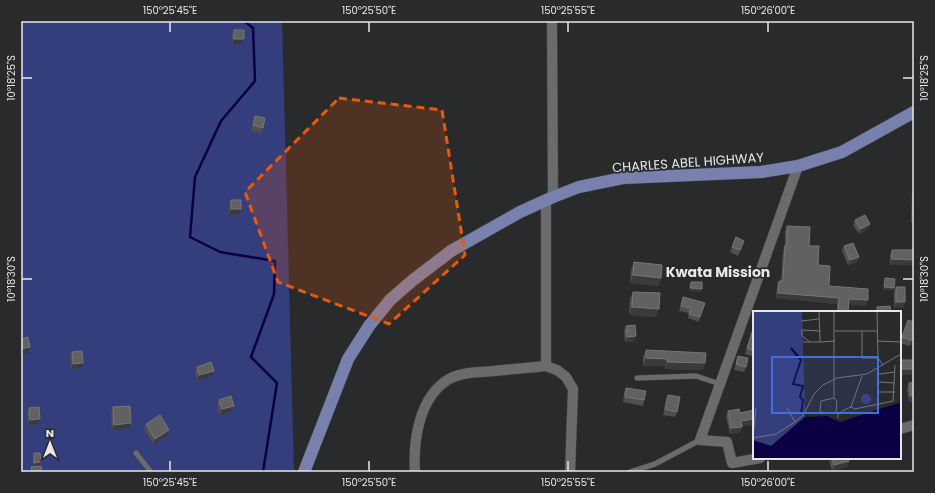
<svg xmlns="http://www.w3.org/2000/svg" width="935" height="493" font-family="Poppins,sans-serif">
<rect width="100%" height="100%" fill="#292a2c"/>
<!-- green -->
<path fill="#353e7c" d="M21,21h261l12,451h-273z"/>
<g fill="none" stroke-linecap="round" stroke-linejoin="round">
<!-- stream -->
<path stroke="#0a0042" stroke-width="2.5" d="M244,21l9,7 2,53 -34,40 -26,56 -5,60 30,15 55,9 -1,33 -23,63 26,26 -14,89"/>
<!-- lane casing -->
<g stroke="#454548" stroke-width="6">
<path id="lane" d="M637,378l59,-2 24,8
M136,453l15,19
M630,472l25,-8 45,-24"/>
</g>
<!-- street casing -->
<g stroke="#454548" stroke-width="11">
<path id="street" d="M552,21l1,176
M546,366l11,4 9,7 7,12 -3,83
M900,429l14,-4
M760,458l-28,5 -5,-21 -27,-2 98,-274
M415,472c-2,-32 4,-75 34,-93 13,-7 31,-7 45,-8 17,-2 35,-3 52,-5v-166"/>
</g>
<!-- primary casing -->
<g stroke="#454548" stroke-width="13">
<path id="primary" d="M304,472l44,-113 21,-33 21,-26 23,-20 38,-29 69,-39 33,-15 26,-10 44,-9 138,-6 37,-6 44,-14 72,-40"/>
</g>
<!-- lane -->
<use href="#lane" stroke="#6a6b6d" stroke-width="5"/>
<!-- street -->
<use href="#street" stroke="#6a6b6d" stroke-width="10"/>
<!-- primary -->
<use href="#primary" stroke="#7881ae" stroke-width="12"/>
</g>
<!-- wall -->
<path fill="#505053" d="M234,30l8,14h-10v-9z
M255,116l8,12 -2,5 -10,-2z
M914,186v37h-3l1,-32z
M231,200l10,9 -2,6h-10v-10z
M855,220l15,4 -2,5 -9,5 -6,-9z
M787,226l22,20 9,19 11,21 37,20 -17,-2 -1,8h-11v-8l-61,-6 1,-12 2,-5h2l2,-30 2,-5v-14z
M914,226v39h-24v-10l2,-5h21v-22z
M844,246l15,11 -2,5 -9,3 -6,-14z
M732,247h10l-4,9 -8,-4z
M634,262l27,16 -3,8 -28,-3 1,-13z
M896,287l7,21h-9v-16z
M633,292l23,25 -27,-2 1,-16z
M683,297l17,20 -1,5 -11,-4 1,-5 -10,-2z
M906,325l8,10 -4,11 -10,-3z
M626,326l8,16h-9l-1,-11z
M753,329h1v28l-9,-3z
M646,350l57,20 -38,-1v-3h-22v-9z
M72,352l9,16 -10,1 -1,-12z
M738,356l8,11 -2,5 -10,-2z
M901,360l13,14 -14,1v-12z
M197,367l17,4 -2,5 -15,5 -2,-9z
M909,383l5,18 -5,1 -2,-13z
M626,388l18,12 -1,6 -20,-4 1,-9z
M668,395l9,17 -2,5 -12,-2 3,-15z
M219,400l15,6 -2,5 -12,4 -3,-10z
M113,407l18,16 -2,5 -17,2 -1,-17z
M29,408l9,16 -10,1 -1,-12z
M754,410v14l-12,2 -2,6 -10,2 -4,-18 2,-5 12,2z
M146,424l21,12 -14,8 -9,-15z
M34,453l7,9 -1,3 -7,1v-10z
M829,458h19l1,3 -2,6 -15,4 -3,-12z"/>
<!-- shaded-wall -->
<path fill="#3a3a3d" d="M234,39h10l-2,5h-10z
M231,209h10l-2,6h-10z
M913,218h1v5h-3z
M870,224l-2,5 -9,5 1,-5z
M859,257l-2,5 -9,3 2,-5z
M892,259l22,1v5h-24z
M633,275l28,3 -3,8 -28,-3z
M884,287l10,1 -1,2h-10z
M690,288l12,1 -1,3 -12,-1z
M778,293l61,5 -2,6 -61,-6z
M849,299l19,1 -2,6 -19,-2z
M896,302h9l-2,6h-9z
M632,307l27,2 -3,8 -27,-2z
M636,336l-2,6h-9l2,-5z
M30,347l-2,6 -7,1v-5z
M646,358l21,1 -2,7h-22z
M667,362l38,1 -2,7 -38,-1z
M83,363l-2,5 -10,1 2,-5z
M901,369h13v5l-14,1z
M214,371l-2,5 -15,5 2,-6z
M911,396h3v5l-5,1z
M234,406l-2,5 -12,4 2,-6z
M40,419l-2,5 -10,1 2,-5z
M754,419v5l-15,2 2,-5z
M131,423l-2,5 -17,2 2,-5z
M742,427l-2,5 -10,2 1,-6z
M169,430l-2,6 -14,8 2,-5z
M849,461l-2,6 -15,4 2,-6z
M41,462l-1,3 -7,1 1,-3z"/>
<!-- building -->
<path fill="#616163" stroke="#767678" d="M234,30h10v9h-10z
M255,116l10,2 -2,10 -10,-3z
M914,186v32h-1z
M231,200h10v9h-10z
M865,215l5,9 -10,5 -5,-9z
M787,226l23,1 -1,19h10l-1,19 12,1 -1,20 39,3v11l-19,-1 -1,13h-10l1,-14 -61,-5 1,-12h4l2,-36h2z
M736,237l8,4 -4,9 -8,-3z
M853,243l6,14 -9,3 -6,-14z
M892,250h22v10l-22,-1z
M634,262l28,3 -1,13 -28,-3z
M885,278l10,1 -1,9 -10,-1z
M691,282h11v7l-12,-1z
M896,287h9v15h-9z
M633,292l27,1 -1,16 -27,-2z
M683,297l22,6 -5,14 -11,-3 2,-6 -10,-2z
M890,306l1,6h-14v-5z
M908,320l6,2v13l-2,5 -10,-3z
M635,325l1,11 -9,1 -1,-11z
M753,329h1v22l-7,-3z
M28,337l2,10 -9,2v-10z
M646,350l60,3 -1,10 -38,-1v-3l-21,-1z
M82,351l1,12 -10,1 -1,-12z
M738,356l10,2 -2,9 -10,-3z
M901,360h13v9h-13z
M211,362l3,9 -15,4 -2,-8z
M914,382v14h-3l-2,-13z
M626,388l20,3 -2,9 -19,-3z
M668,395l12,2 -3,15 -12,-3z
M231,396l3,10 -12,3 -3,-9z
M130,406l1,17 -17,2 -1,-18z
M39,407l1,12 -10,1 -1,-12z
M739,409l1,4 14,-3v9l-13,2 1,6 -11,1 -3,-17z
M160,415l9,15 -14,9 -9,-15z
M34,453h6l1,9 -7,1z
M832,458h16l1,3 -15,4z
M41,466l1,6h-10l-1,-5z
M637,469l1,3h-10l3,-2z"/>
<!-- marked area -->
<path fill="#e8590c" fill-opacity="0.2" stroke="#e8590c" stroke-width="3" stroke-dasharray="8 5" stroke-linejoin="round" d="M339,98l103,12 23,145 -76,69 -111,-42 -33,-90z"/>
<!-- ticks -->
<path fill="none" stroke="#e7e7e9" stroke-width="1.5" d="M170,22v10M369,22v10M568,22v10M768,22v10M22,78h10M903,78h10M22,279h10M903,279h10M170,461v10M369,461v10M568,461v10M768,461v10"/>
<g text-anchor="middle" stroke-width="3.5" stroke-linejoin="round" paint-order="stroke">
<!-- street labels -->
<g font-size="13" fill="#e7e7e9" stroke="#292a2c">
<text transform="translate(688 162) rotate(-4)" y="5">CHARLES ABEL HIGHWAY</text>
</g>
<!-- neighbourhood labels -->
<g font-size="14" font-weight="bold" fill="#e7e7e9" stroke="#292a2c">
<text x="718" y="277">Kwata Mission</text>
</g>
</g>
<!-- overview -->
<g transform="translate(753 311)">
<rect width="148" height="148" fill="#292a2c"/>
<path d="M0,0h49l3,106 -34,29 -18,-6zM108 88a5 5 0 1 1 10 0a5 5 0 1 1-10 0Z" fill="#353e7c"/>
<path d="M148,91v57h-148v-19l18,6 34,-29 22,-1 13,6z" fill="#0a0042"/>
<path fill="none" stroke="#0a0042" stroke-width="2" d="M38,37l10,12 -8,24 10,2 -3,11 3,3 -2,14"/>
<path fill="none" stroke="#757678" stroke-width="1" d="M66,0l1,31 15,-1M81,0v68M124,0l1,47 5,7M48,10l18,-2M82,20h42M109,20v27h16M124,30l24,1M50,31h17M57,31l-8,-6v-6l18,1M126,63l16,-2M81,69v18l-13,3 -1,11 16,1 1,-12 -3,-3M126,71l16,1M126,81h16M98,96l4,2 38,-8 2,-36M34,97l8,14M86,107l-2,-2 5,-5 9,-4 11,-31M0,127l3,-30M0,127l23,-4 19,-12 9,-8 10,-20 9,-9 14,-7 30,-4 34,-20"/>
<path fill="#456ddb" fill-opacity="0.15" stroke="#456ddb" stroke-width="2" d="M19,46h106v56h-106z"/>
<rect width="148" height="148" fill="none" stroke="#e7e7e9" stroke-width="2"/>
</g>
<!-- border -->
<rect width="935" height="493" fill="none" stroke="#292a2c" stroke-width="44"/>
<!-- north arrow -->
<g transform="translate(50 443)" stroke="#292a2c" stroke-width="3" paint-order="stroke">
<path d="M0-3L7 15L0 10L-7 15Z" fill="#e7e7e9"/>
<text y="-6" font-size="11" font-weight="bold" text-anchor="middle" fill="#e7e7e9">N</text>
</g>
<rect x="22" y="22" width="891" height="449" fill="none" stroke="#e7e7e9" stroke-width="1.5"/>
<g font-size="10" text-anchor="middle" fill="#e7e7e9">
<text x="170" y="14">150°25'45"E</text>
<text x="369" y="14">150°25'50"E</text>
<text x="568" y="14">150°25'55"E</text>
<text x="768" y="14">150°26'00"E</text>
<text transform="translate(11 78) rotate(-90)" y="4">10°18'25"S</text>
<text transform="translate(924 78) rotate(-90)" y="4">10°18'25"S</text>
<text transform="translate(11 279) rotate(-90)" y="4">10°18'30"S</text>
<text transform="translate(924 279) rotate(-90)" y="4">10°18'30"S</text>
<text x="170" y="486">150°25'45"E</text>
<text x="369" y="486">150°25'50"E</text>
<text x="568" y="486">150°25'55"E</text>
<text x="768" y="486">150°26'00"E</text>
</g>
</svg>
